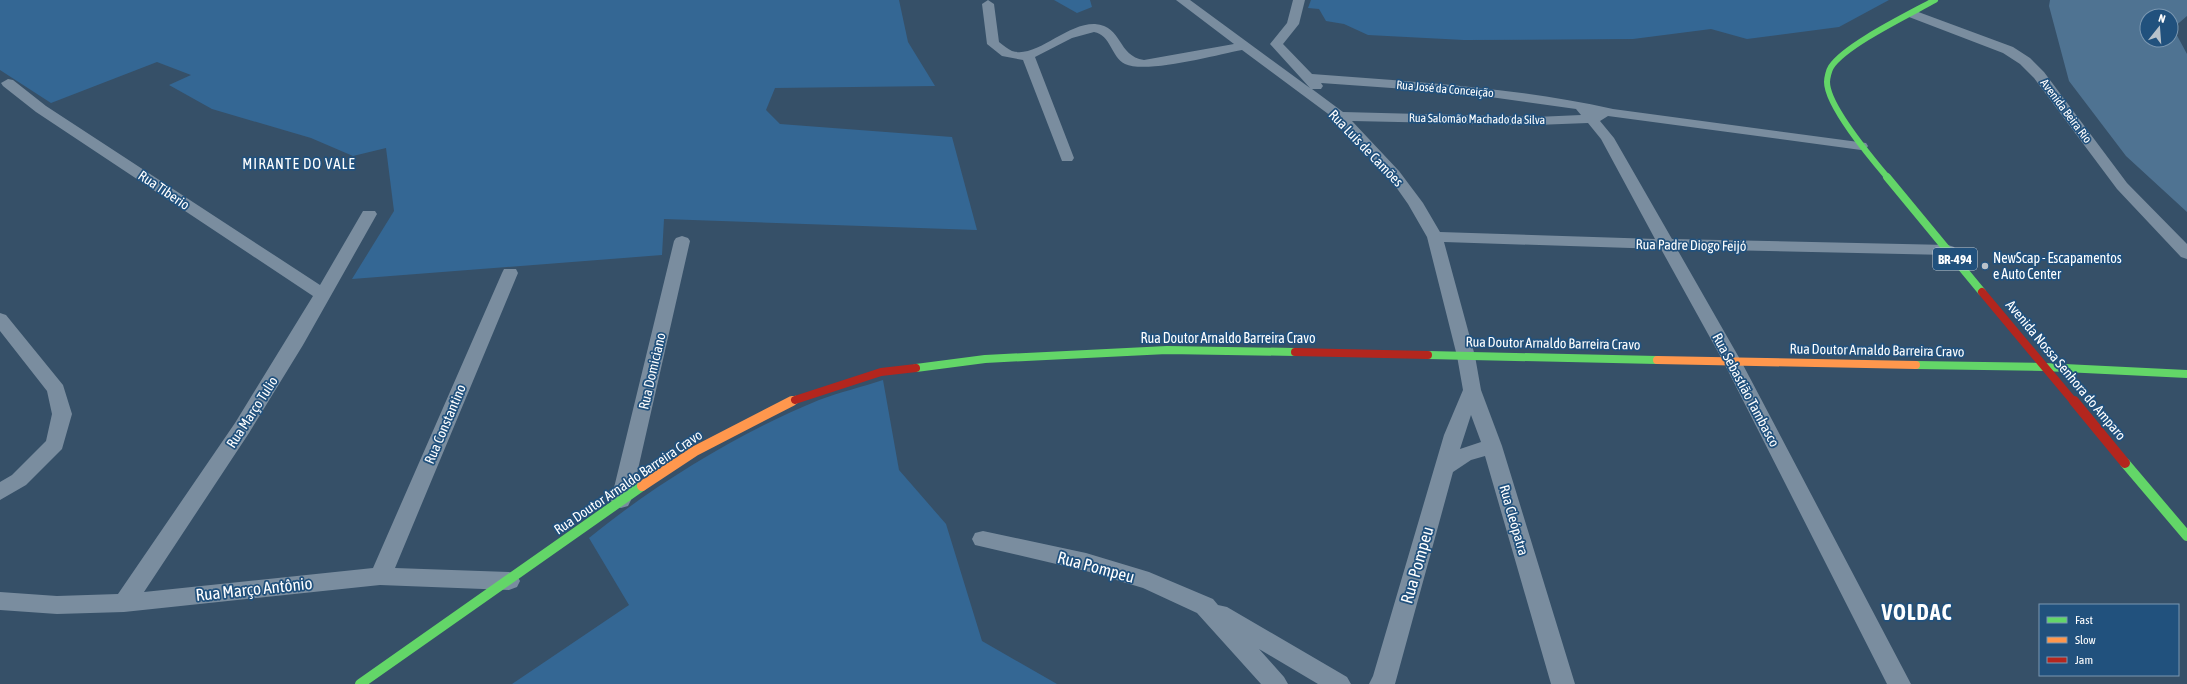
<svg xmlns="http://www.w3.org/2000/svg" width="2187" height="684" font-family="'Asap Condensed',sans-serif">
<rect width="100%" height="100%" fill="#365068"/>
<!-- green -->
<path fill="#346794" d="M0,0h899l9,42 27,44 -160,2 -9,22 14,14 172,13 25,93 -313,-11 -2,36 -310,24 42,-68 -8,-63 -33,8 -42,-18 -99,-29 -43,-24 22,-10 -34,-13 -106,41 -51,-33z
M1054,0h36l2,7 -15,6z
M1311,0h578l-50,27 -92,12 -36,-10 -78,10 -169,1 -96,-5 -24,-11 -18,-3 -7,-12 -11,-1z
M883,380l16,90 47,54 36,117 75,43h-545l117,-79 -40,-67c66,-54 151,-106 230,-138 21,-8 43,-13 64,-20z"/>
<!-- water -->
<path fill="#4f7392" fill-rule="evenodd" d="M2050,0h137v16l-14,12 14,26v158l-61,-56 -57,-75 -20,-75zM2147,16h24v24h-24z"/>
<g fill="none" stroke-linecap="round" stroke-linejoin="round">
<!-- street -->
<path fill="#7a8d9f" fill-rule="evenodd" d="M988,0l6,4 5,38c4,3 9,7 13,9 24,8 54,-28 83,-27 28,2 22,32 49,36l90,-16 -58,-44h14l120,88 -40,-44 17,-21 6,-23h12l-6,24 -16,20 29,30c101,8 202,13 301,35l253,34 2,3 -2,3 -5,1 -253,-34 -8,5 14,17 58,101 276,6 6,2 2,3 -2,3 -6,2 -271,-6 64,112 170,323h-24l-164,-323 -62,-112 -217,-7 31,114 6,34 21,56 73,238h-24l-66,-228 -14,4 -18,12 -58,212h-26l4,-8 71,-241 19,-45 -6,-34 -30,-119 -19,-33 -19,-27 -54,-58 -93,-69c-26,5 -96,24 -117,14 -14,-7 -14,-29 -31,-32l-22,6 -37,19 39,101 -2,3h-10l-39,-101 -21,-4 -15,-12 -5,-40zM1321,83l141,10 114,16 5,6 -45,2 -193,-5 -31,-23h9l2,-3zM1352,121l184,4 52,-2 13,16 54,100 -215,-7 -17,-29 -24,-32zM1471,415l10,27 -21,7z
M1913,10l100,37 17,11 14,14 83,111 60,61v15l-6,-2 -64,-68 -83,-111 -14,-14 -17,-11 -94,-36 -2,-3 2,-3z
M8,79l5,1 33,26 274,179 43,-74h12l2,3 -74,131 -54,88 -105,159 229,-24 129,-295 2,-4h12l2,4 -123,295 114,4 8,3 3,6 -3,6 -8,3 -129,-5 -256,27 -67,2 -57,-4v-18l57,4 61,-2 117,-171 78,-127 -277,-184 -33,-26 -2,-3z
M682,236l6,2 2,3 -59,259 -3,6 -7,2 -7,-2 -3,-6 63,-259 2,-3z
M0,313l6,2 57,70 9,29 -10,35 -36,36 -26,15v-18l12,-7 34,-34 6,-27 -5,-23 -47,-60z
M983,531l103,22 63,19 64,27 5,6 9,2 120,70 4,7h-33l-59,-35 25,28 4,7h-27l-64,-71 -54,-25 -57,-17 -111,-26 -3,-6 3,-6z"/>
<!-- fast-far2 -->
<path stroke="#63d668" stroke-width="6" d="M1888,178c-16,-19 -61,-72 -61,-96 0,-4 2,-12 4,-15 14,-22 79,-53 104,-67"/>
<!-- fast-far1 -->
<path stroke="#63d668" stroke-width="8" d="M1887,177l95,115
M1428,355l229,5
M1916,365l128,2 143,7
M916,368l69,-9 182,-9 128,2"/>
<!-- fast -->
<path stroke="#63d668" stroke-width="10" d="M2125,463l62,73
M360,684l282,-198"/>
<!-- slow-far1 -->
<path stroke="#ff974d" stroke-width="8" d="M1657,360l259,5
M790,402l5,-2"/>
<!-- slow -->
<path stroke="#ff974d" stroke-width="10" d="M642,486l53,-35 97,-50"/>
<!-- jam-far1 -->
<path stroke="#b3261e" stroke-width="8" d="M1982,292l92,110
M1295,352l133,3
M795,400l86,-28 35,-4"/>
<!-- jam -->
<path stroke="#b3261e" stroke-width="10" d="M2074,401l51,62"/>
</g>
<!-- markers -->
<circle fill="#b9c2ca" stroke="#21517d" stroke-width="1.5" cx="1985" cy="266" r="4"/>
<g text-anchor="middle" stroke-width="3.5" stroke-linejoin="round" paint-order="stroke">
<!-- far-street labels -->
<g font-size="12" fill="#fff" stroke="#21517d">
<text transform="translate(1445 89) rotate(5)" y="4">Rua José da Conceição</text>
<text transform="translate(2066 111) rotate(53)" y="4">Avenida Beira Rio</text>
<text transform="translate(1477 119) rotate(1)" y="4">Rua Salomão Machado da Silva</text>
</g>
<!-- shield labels -->
<rect fill="#21517d" stroke="#bccbd8" stroke-width="1" x="1933" y="248" width="44" height="22" rx="3"/>
<g font-size="13" font-weight="bold" fill="#fff">
<text x="1955" y="264">BR-494</text>
</g>
<!-- street labels -->
<g font-size="14" fill="#fff" stroke="#21517d">
<text transform="translate(1366 148) rotate(46)" y="5">Rua Luís de Camões</text>
<text transform="translate(164 190) rotate(34)" y="5">Rua Tiberio</text>
<text transform="translate(1691 245) rotate(1)" y="5">Rua Padre Diogo Feijó</text>
<text x="1228" y="343">Rua Doutor Arnaldo Barreira Cravo</text>
<text transform="translate(1553 343) rotate(1)" y="5">Rua Doutor Arnaldo Barreira Cravo</text>
<text transform="translate(1877 350) rotate(1)" y="5">Rua Doutor Arnaldo Barreira Cravo</text>
<text transform="translate(2066 370) rotate(50)" y="5">Avenida Nossa Senhora do Amparo</text>
<text transform="translate(652 371) rotate(-77)" y="5">Rua Domiciano</text>
<text transform="translate(1746 390) rotate(62)" y="5">Rua Sebastião Tambasco</text>
<text transform="translate(252 412) rotate(-57)" y="5">Rua Março Tulio</text>
<text transform="translate(445 424) rotate(-67)" y="5">Rua Constantino</text>
<text transform="translate(628 482) rotate(-34)" y="5">Rua Doutor Arnaldo Barreira Cravo</text>
<text transform="translate(1514 520) rotate(74)" y="5">Rua Cleópatra</text>
</g>
<!-- poi labels -->
<g font-size="14" fill="#fff" stroke="#21517d" text-anchor="start">
<text x="1993" y="263">NewScap - Escapamentos<tspan x="1993" dy="16">e Auto Center</tspan></text>
</g>
<!-- neighbourhood labels -->
<g font-size="15" letter-spacing="1" fill="#fff" stroke="#21517d">
<text x="299" y="169">MIRANTE DO VALE</text>
</g>
<!-- near-street labels -->
<g font-size="17" fill="#fff" stroke="#21517d">
<text transform="translate(1417 565) rotate(-74)" y="6">Rua Pompeu</text>
<text transform="translate(1096 567) rotate(15)" y="6">Rua Pompeu</text>
<text transform="translate(254 589) rotate(-6)" y="6">Rua Março Antônio</text>
</g>
<!-- near-district labels -->
<g font-size="22" font-weight="bold" letter-spacing="1" fill="#fff" stroke="#21517d">
<text x="1917" y="620">VOLDAC</text>
</g>
</g>
<!-- legend -->
<rect x="2039" y="604" width="140" height="72" fill="#21517d" stroke="#7a97b1"/>
<rect x="2047" y="617" width="20" height="6" fill="#63d668" stroke="#7a97b1"/>
<text x="2075" y="624" font-size="12" fill="#ffffff">Fast</text>
<rect x="2047" y="637" width="20" height="6" fill="#ff974d" stroke="#7a97b1"/>
<text x="2075" y="644" font-size="12" fill="#ffffff">Slow</text>
<rect x="2047" y="657" width="20" height="6" fill="#b3261e" stroke="#7a97b1"/>
<text x="2075" y="664" font-size="12" fill="#ffffff">Jam</text>
<!-- north arrow -->
<g transform="translate(2159 28) rotate(17)"><circle r="19" fill="#21517d" stroke="#7a97b1"/>
<path d="M0-3L7 15L0 10L-7 15Z" fill="#b9c2ca"/>
<text y="-6" font-size="11" font-weight="bold" text-anchor="middle" fill="#ffffff">N</text>
</g>
</svg>
